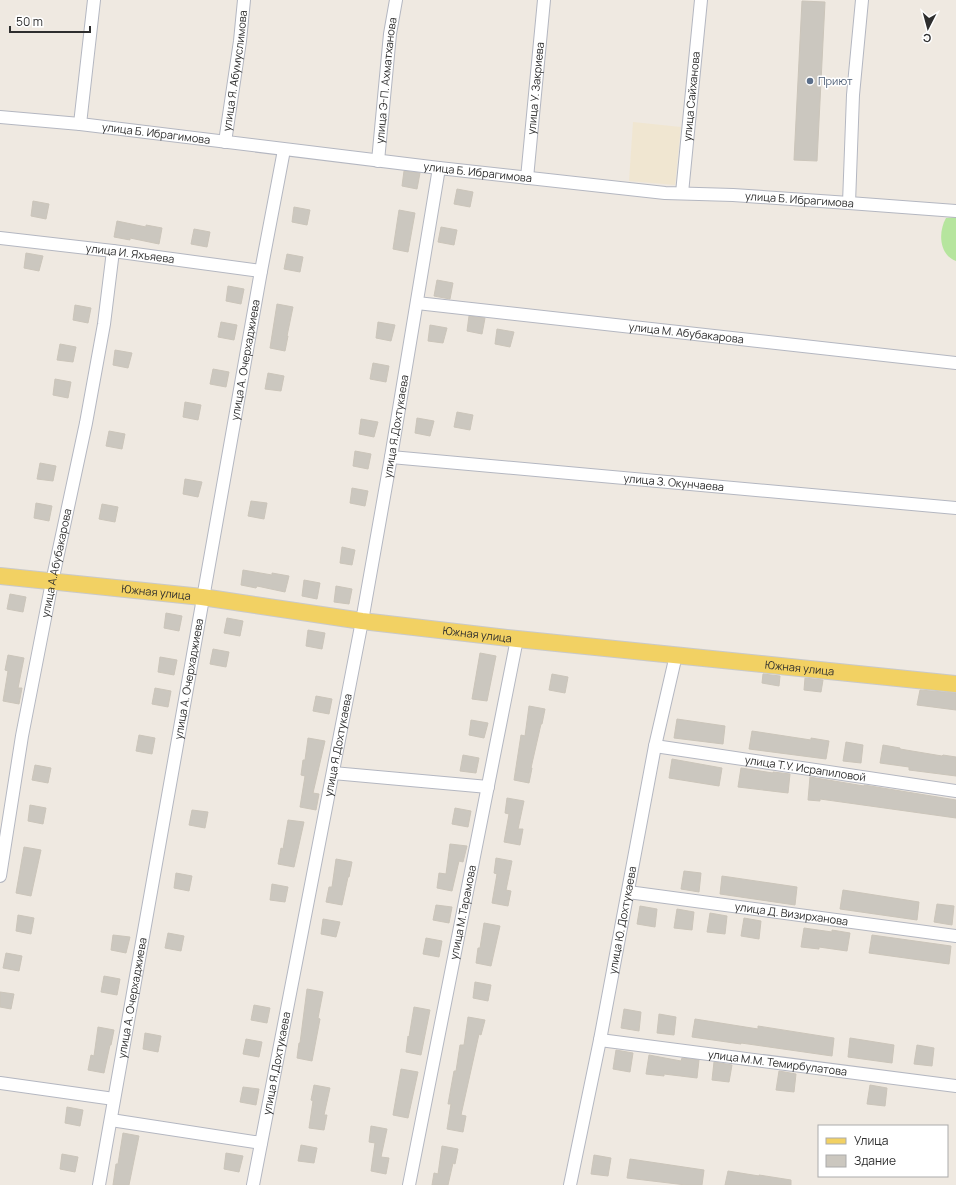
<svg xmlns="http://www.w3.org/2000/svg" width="956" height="1185" font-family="Manrope,sans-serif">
<rect width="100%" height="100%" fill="#efe9e1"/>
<!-- education -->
<path fill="#f0e6d1" d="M633,122l48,5 -6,58 -46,-4z"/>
<!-- green -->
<path fill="#b6e59e" d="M956,217v44c-17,-6 -18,-29 -10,-43z"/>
<!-- building -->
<path fill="#cbc7bf" stroke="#cbc5ba" d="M802,1l23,1 -8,159 -23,-1z
M404,171l16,2 -3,16 -15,-3z
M457,189l16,3 -3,15 -16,-3z
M33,201l16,3 -3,15 -15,-3z
M294,207l16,3 -3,15 -15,-3z
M399,210l16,3 -7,39 -15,-3z
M117,221l29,6v-2l16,3 -3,16 -29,-6v2l-16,-3z
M441,227l16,3 -3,15 -16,-3z
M194,229l16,3 -3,15 -16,-3z
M26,253l17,3 -4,15 -15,-3z
M287,254l16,3 -3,15 -16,-3z
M437,280l16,3 -3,16 -16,-3z
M228,286l16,3 -3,15 -15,-3z
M277,304l16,3 -6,29h1l-3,15 -15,-3z
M75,305l16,3 -3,15 -15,-3z
M469,316l16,2 -3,16 -15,-3z
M221,322l16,3 -3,15 -16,-3z
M378,322l17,3 -4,16 -15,-3z
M430,325l17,3 -4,15 -15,-2z
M497,329l17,3 -4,15 -15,-3z
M60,344l16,3 -3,15 -16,-2z
M115,350l17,3 -4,15 -15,-3z
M373,363l16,3 -3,16 -16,-3z
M213,369l16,3 -3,15 -16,-3z
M268,373l16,3 -3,15 -16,-2z
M55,379l16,3 -3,16 -15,-3z
M185,402l16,3 -3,15 -15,-3z
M457,412l16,3 -3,15 -16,-3z
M417,418l17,3 -4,15 -15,-3z
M361,419l17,3 -4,15 -15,-3z
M109,431l16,3 -3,15 -16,-3z
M355,451l16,3 -3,15 -15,-3z
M40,463l16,3 -3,15 -16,-2z
M185,479l17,3 -4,15 -15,-3z
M352,488l16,3 -3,15 -15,-3z
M251,501l16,2 -3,16 -16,-3z
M36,503l16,3 -3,15 -15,-3z
M102,504l16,3 -3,15 -16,-3z
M342,547l13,3 -3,15 -12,-2z
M243,570l29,5v-2l17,3 -4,16 -28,-6 -1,2 -15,-3z
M304,580l16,3 -3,16 -15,-3z
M336,586l16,3 -3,15 -15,-2z
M10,594l16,3 -3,15 -16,-3z
M166,613l16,3 -3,15 -15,-3z
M227,618l16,3 -3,15 -16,-3z
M308,630l17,3 -3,16 -16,-3z
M213,649l16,3 -3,15 -16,-3z
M480,653l16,3 -9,45 -15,-2z
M8,655l16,3 -6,30h4l-3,16 -16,-3 5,-30 -3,-1z
M160,657l17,3 -3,15 -16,-3z
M552,674l16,3 -3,16 -16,-3z
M763,674l17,2 -1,10 -17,-3z
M805,678l18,2 -2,12 -17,-2z
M155,688l16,3 -3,16 -16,-3z
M920,690l36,3v17l-39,-5z
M316,696l16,3 -3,15 -16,-3z
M529,706l16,3 -3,15h-1l-10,44h1l-3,15 -15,-3 7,-45 4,1z
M677,719l48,7 -2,18 -49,-6z
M471,720l17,3 -4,15 -15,-3z
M752,731l59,9v-2l18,3 -3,18 -77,-10z
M139,735l16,3 -3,16 -16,-3z
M308,738l17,3 -12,52 6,1 -3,16 -16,-3 5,-31 -4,-1 2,-15h2z
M846,742l17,3 -2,18 -18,-2z
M883,745l17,3v1l42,7 1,-1 13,2v19l-47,-6v-3l-29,-4z
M463,755l16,3 -3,15 -16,-2z
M672,759l50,9 -3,18 -50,-8z
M35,765l16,3 -3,15 -16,-3z
M741,768l32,5v-1l17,2 -2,19 -50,-6z
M810,777l54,9v-1l92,15v18l-136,-19v2l-12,-1z
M507,798l17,3 -6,28h5l-3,16 -16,-3 5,-28 -4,-1z
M30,805l16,3 -3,16 -15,-3z
M455,808l16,3 -3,16 -16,-3z
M192,810l16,2 -3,16 -16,-3z
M288,820l16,2 -10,45 -16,-3 3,-16 2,1z
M450,844l17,2 -4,16 -4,-1 -7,30 -15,-3 2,-15 7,1z
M24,847l17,3 -10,46 -15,-3z
M496,858l16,3 -6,29 5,1 -3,15 -16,-3 5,-29 -3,-1z
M336,859l16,3 -3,15h-1l-6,28 -16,-3 3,-15h3z
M684,871l17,2 -2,19 -18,-3z
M176,873l16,3 -3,15 -15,-3z
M722,876l75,11 -2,18 -75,-11z
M272,884l16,3 -3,15 -15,-2z
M843,890l76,12 -2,18 -77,-11z
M937,904l17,2 -2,19 -18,-3z
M436,905l16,2 -3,16 -16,-3z
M640,906l17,3 -2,18 -18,-3z
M677,909l17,3 -2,18 -18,-2z
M710,913l17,3 -2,18 -18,-2z
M18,915l16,3 -3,16 -15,-3z
M744,918l17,3 -2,18 -18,-3z
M323,919l17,3 -4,15 -15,-3z
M484,923l16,3 -9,40 -15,-3 2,-15h2z
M804,928l28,4v-2l18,3 -3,18 -28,-4v2l-18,-2z
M168,933l16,3 -3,15 -16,-3z
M113,935l17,2 -4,16 -15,-3z
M872,935l79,11 -2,18 -80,-11z
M426,938l16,3 -3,16 -16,-3z
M6,953l16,3 -3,15 -16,-3z
M104,976l16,3 -3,16 -16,-3z
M475,982l16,3 -3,16 -15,-3z
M307,989l16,3 -5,26 2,1 -8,42 -15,-3 2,-15h1z
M0,992l14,2 -3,15 -11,-2z
M254,1005l16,3 -3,15 -16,-3z
M414,1007l16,3 -9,45 -15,-3 2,-16 1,1z
M624,1009l17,3 -2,19 -18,-3z
M659,1014l17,3 -2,18 -17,-2z
M468,1017l17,3 -4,15 -2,-1 -18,81 5,1 -3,16 -16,-3 4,-25h-3l6,-33h2l4,-26h4z
M695,1019l63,10v-3l76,12 -2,18 -91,-13v1l-49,-7z
M98,1027l16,3 -3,15h-1l-6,28 -16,-3 3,-15 3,1z
M145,1033l16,3 -3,16 -15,-3z
M850,1038l44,7 -2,18 -44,-6z
M246,1039l16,3 -3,15 -16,-3z
M917,1045l17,3 -2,18 -18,-2z
M616,1050l17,3 -3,19 -17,-3z
M649,1055l32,6 1,-3 17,2 -2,18 -33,-4v2l-18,-2z
M714,1062l18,3 -3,17 -17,-2z
M401,1069l17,3 -10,46 -15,-3z
M779,1071l17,3 -2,18 -18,-2z
M314,1085l16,3 -6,27h3l-3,15 -15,-2 4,-27 -2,-1z
M870,1085l17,3 -2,18 -18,-2z
M243,1087l16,2 -3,16 -16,-3z
M67,1107l16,3 -3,16 -15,-3z
M371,1126l16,3 -6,28 8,1 -3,16 -15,-3 4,-28 -6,-1z
M123,1133l16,3 -10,49h-16l3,-21h2z
M301,1145l16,3 -3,15 -16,-2z
M442,1146l16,3 -3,15 -2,-1 -5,22h-16l2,-12 4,1z
M226,1153l17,3 -4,16 -15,-3z
M62,1154l16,3 -3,15 -15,-3z
M594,1155l17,3 -3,18 -17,-2z
M630,1159l74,11 -2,15h-16l-59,-7z
M728,1171l31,5v-1l32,5v5h-66z"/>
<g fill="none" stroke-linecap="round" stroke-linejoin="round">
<!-- minor casing -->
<g stroke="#b4b7c1" stroke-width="14">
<g id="minor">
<path id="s1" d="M0,117l80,7 359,44 226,25 68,2 116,8 107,8"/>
<path d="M80,124l14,-124"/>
<path id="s2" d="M225,142l15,-101 4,-41"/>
<path id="s3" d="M378,161l12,-127 6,-34"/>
<path id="s4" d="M527,178l17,-178"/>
<path id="s5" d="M682,193l19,-193"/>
<path d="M849,203l4,-108 9,-95"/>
<path id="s6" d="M0,238l113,13 148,20"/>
<path id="s7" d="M417,303l539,60"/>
<path id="s8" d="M391,457l565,51"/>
<path id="s9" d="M655,746l301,45"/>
<path d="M333,773l155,14"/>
<path id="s10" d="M0,876l22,-140 30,-154 34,-159 18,-99 9,-73"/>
<path id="s11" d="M628,892l328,44"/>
<path id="s12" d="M600,1040l356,46"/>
<path d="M0,1083l114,16"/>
<path d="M111,1120l150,23"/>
<path id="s13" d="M99,1185l162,-914 23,-121"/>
<path id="s14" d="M253,1185l109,-564 29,-164 48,-289"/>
<path id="s15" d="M409,1185l108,-546"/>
<path id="s16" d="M570,1185l30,-145 55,-294 21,-91"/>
</g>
</g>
<!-- major casing -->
<g stroke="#c9c9c9" stroke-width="18">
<g id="major">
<path id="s17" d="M0,576l202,21 160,24 155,18 439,45"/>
</g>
</g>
<!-- minor -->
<use href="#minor" stroke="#fff" stroke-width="12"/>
<!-- major -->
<use href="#major" stroke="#f2d163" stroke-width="16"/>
</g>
<!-- markers -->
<circle fill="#5c6f8a" stroke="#fff" stroke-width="1.5" cx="810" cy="81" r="4"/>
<g text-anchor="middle" stroke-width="3" stroke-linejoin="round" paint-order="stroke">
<!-- street labels -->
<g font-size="11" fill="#2e2e2e" stroke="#fff">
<text dy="4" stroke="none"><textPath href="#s2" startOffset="72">улица Я. Абумуслимова</textPath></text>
<text dy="4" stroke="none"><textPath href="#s3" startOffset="81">улица Э-П. Ахматханова</textPath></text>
<text dy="4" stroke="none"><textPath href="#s4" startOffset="90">улица У. Закриева</textPath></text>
<text dy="4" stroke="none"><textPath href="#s5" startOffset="97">улица Сайханова</textPath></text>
<text dy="4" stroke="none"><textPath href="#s1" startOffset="157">улица Б. Ибрагимова</textPath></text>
<text dy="4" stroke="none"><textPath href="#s1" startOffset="481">улица Б. Ибрагимова</textPath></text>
<text dy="4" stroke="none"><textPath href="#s1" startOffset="804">улица Б. Ибрагимова</textPath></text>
<text dy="4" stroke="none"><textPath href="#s6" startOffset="131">улица И. Яхъяева</textPath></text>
<text dy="4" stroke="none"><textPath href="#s7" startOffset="271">улица М. Абубакарова</textPath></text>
<text dy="4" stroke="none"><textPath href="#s13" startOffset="838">улица А. Очерхаджиева</textPath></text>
<text dy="4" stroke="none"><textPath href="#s14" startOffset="772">улица Я.Дохтукаева</textPath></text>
<text dy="4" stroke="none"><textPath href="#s8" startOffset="284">улица З. Окунчаева</textPath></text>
<text dy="4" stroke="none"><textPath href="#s10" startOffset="318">улица А.Абубакарова</textPath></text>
<text dy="4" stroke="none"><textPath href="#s17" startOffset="157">Южная улица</textPath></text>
<text dy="4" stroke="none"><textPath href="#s17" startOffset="481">Южная улица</textPath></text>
<text dy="4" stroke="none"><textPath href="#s17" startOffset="805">Южная улица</textPath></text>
<text dy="4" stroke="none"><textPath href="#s13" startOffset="514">улица А. Очерхаджиева</textPath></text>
<text dy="4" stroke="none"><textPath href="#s14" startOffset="448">улица Я.Дохтукаева</textPath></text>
<text dy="4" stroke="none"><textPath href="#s9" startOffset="152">улица Т.У. Исрапиловой</textPath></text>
<text dy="4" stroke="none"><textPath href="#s15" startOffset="278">улица М.Тарамова</textPath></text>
<text dy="4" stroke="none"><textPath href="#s11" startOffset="165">улица Д. Визирханова</textPath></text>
<text dy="4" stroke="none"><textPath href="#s16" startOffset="270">улица Ю. Дохтукаева</textPath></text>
<text dy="4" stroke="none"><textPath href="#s13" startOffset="190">улица А. Очерхаджиева</textPath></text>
<text dy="4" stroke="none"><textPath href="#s14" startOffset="124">улица Я.Дохтукаева</textPath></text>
<text dy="4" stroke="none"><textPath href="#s12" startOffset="179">улица М.М. Темирбулатова</textPath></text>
</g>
<!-- service labels -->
<g font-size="11" fill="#4e5e75" stroke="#fff" text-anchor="start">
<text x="818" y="85">Приют</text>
</g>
</g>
<!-- legend -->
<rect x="818" y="1125" width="130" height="52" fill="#ffffff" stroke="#ababab"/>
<rect x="826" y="1138" width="20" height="6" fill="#f2d163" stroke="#ababab"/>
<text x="854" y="1145" font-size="12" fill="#2e2e2e">Улица</text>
<rect x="826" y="1155" width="20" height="12" fill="#cbc7bf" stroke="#ababab"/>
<text x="854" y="1165" font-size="12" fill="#2e2e2e">Здание</text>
<!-- north arrow -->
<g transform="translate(928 28) rotate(186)" stroke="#ffffff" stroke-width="3" paint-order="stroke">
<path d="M0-3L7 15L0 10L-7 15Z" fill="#2e2e2e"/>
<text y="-6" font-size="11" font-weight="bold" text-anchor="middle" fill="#2e2e2e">С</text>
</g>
<!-- scale -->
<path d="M10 26v6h80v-6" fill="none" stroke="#2e2e2e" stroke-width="2"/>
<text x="16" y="26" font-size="12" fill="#2e2e2e" stroke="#ffffff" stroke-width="3" paint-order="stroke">50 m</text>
</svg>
